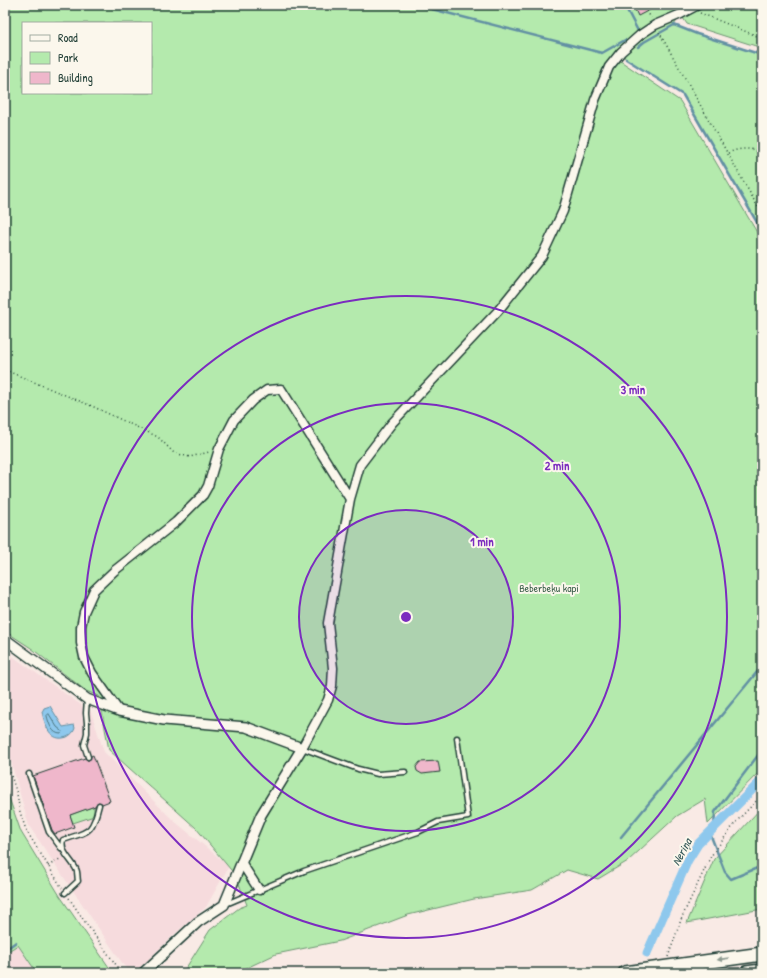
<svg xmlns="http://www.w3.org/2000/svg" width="767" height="978" font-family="'Patrick Hand',sans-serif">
<rect width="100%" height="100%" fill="#f9eae5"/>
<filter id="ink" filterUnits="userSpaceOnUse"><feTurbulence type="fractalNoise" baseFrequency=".025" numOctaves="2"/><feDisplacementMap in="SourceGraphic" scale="8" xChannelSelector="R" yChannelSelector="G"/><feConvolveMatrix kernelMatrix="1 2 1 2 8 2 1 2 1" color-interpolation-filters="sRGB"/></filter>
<g filter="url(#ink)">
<!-- built -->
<path fill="#f6dbdd" d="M5,651l86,61 13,40 69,68 56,46 -23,41 -27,23 -45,43h-5l-100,-147 -24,-86z
M18,945l19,28h-32v-20z"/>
<!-- green -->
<path fill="#b4eaad" stroke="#6a9470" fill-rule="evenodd" d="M5,5h757v43l-75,-24 -6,-9 -7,10 23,9 65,21v176l-79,-136 -57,-36 -5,-6 -5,5 64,43 82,140v528l-54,55 -3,-25 -28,17 -49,45 -30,18 -31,-9 -35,20 -58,9 -66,16 -68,26 -64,13 -40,19h-49l-3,-2 26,-41 29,-22 8,-3 -11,-29 -40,-48 -87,-78 -10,-54 -13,-5 -55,-43 -26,-17zM23,23h128v70h-128z
M5,783l3,12 13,37 39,64 53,77h-76l-19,-28 -13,8z
M94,806v10l-21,7 -3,-8z
M762,807v102l-75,14 27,-64z"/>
<!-- water -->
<path fill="#8ec8ed" stroke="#6290a3" d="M50,706l13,21 11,-2 1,3c-1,4 -4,7 -8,9 -17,6 -22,-12 -25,-25l2,-4z"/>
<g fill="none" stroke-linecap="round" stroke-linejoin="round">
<!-- shore -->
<path stroke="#4b757e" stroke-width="1" d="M49,714l8,13 5,4 -1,3c-9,0 -12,-10 -14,-18z"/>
<!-- stream -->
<path stroke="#6290a3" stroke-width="2.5" d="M416,5l186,48 23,-13
M627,10l11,21
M638,47l6,-5 30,-17 23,9 65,21
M626,59l57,36 79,136
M714,828l1,-16 47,-62
M709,831l16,41 6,7 31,-13
M621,837l141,-171
M5,950l11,-8"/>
<!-- canal -->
<path stroke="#8ec8ed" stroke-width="9" d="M647,953l41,-93 10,-16 64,-64"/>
</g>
<!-- building -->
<path fill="#efb7cb" stroke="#1f3d34" d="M633,5h26l-21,11z
M93,755l17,46 -8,3 -4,-2 -3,4 -25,9 4,12 -19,7 -3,-4 -19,-54 52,-18 2,2h2l2,-4z
M438,761l2,11 -18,2 -5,-3 -1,-4 4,-5z"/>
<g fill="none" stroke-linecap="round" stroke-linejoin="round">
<!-- service casing -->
<g stroke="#1f3d34" stroke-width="7">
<path id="service" d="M87,699l-1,14 1,10v10l-3,12 4,12
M302,748l56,21 20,5 27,-2
M29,774l20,58 12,16
M65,893l13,-12c-1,-4 0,-9 -2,-12 -5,-10 -16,-17 -13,-29 26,-9 29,-6 36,-35
M226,904l78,-33 114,-39 20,-10 30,-5 -11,-79"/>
</g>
<!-- minor casing -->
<g stroke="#1f3d34" stroke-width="11">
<path id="minor" d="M119,711l-27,-38 -8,-16 -3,-14v-16l3,-15 10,-22 20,-19 62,-49 27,-27 5,-9 11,-37 15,-29 19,-20 14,-10 14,-1 69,110
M302,748l26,-48 4,-14 1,-18 -5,-45 22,-124 10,-34 32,-42 105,-111 45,-56 21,-45 32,-111 14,-33 12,-15 19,-17 15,-10 26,-11 17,-9
M241,862l18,28"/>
</g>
<!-- tertiary casing -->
<g stroke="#1f3d34" stroke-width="12">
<path id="tertiary" d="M5,639l82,60 32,12 45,9 82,7 56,21 -41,67 -37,90 -26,17 -55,51"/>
</g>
<!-- trunk casing -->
<g stroke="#1f3d34" stroke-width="16">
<path id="trunk" d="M625,973l137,-19
M746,973l16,-2"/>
</g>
<!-- path -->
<path stroke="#1f3d34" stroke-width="1.5" stroke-dasharray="1 3" stroke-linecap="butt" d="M647,11l4,7
M700,13l62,25
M659,32l100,177 3,-2
M728,153c11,-5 23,-6 34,0
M5,370l89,37 64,30 16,16 16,4 19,-5
M5,757l12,37 3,18 6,18 36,58
M48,866l12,-7
M69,898l16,24 37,51
M668,957l14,-40 29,-61 25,-34 26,-27"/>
<!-- service -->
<use href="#service" stroke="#fbf7ec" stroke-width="4"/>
<!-- minor -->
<use href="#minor" stroke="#fbf7ec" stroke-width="8"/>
<!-- tertiary -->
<use href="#tertiary" stroke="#fbf7ec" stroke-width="9"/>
<!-- trunk -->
<use href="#trunk" stroke="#fbf7ec" stroke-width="13"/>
</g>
<!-- one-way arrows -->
<defs><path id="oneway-solid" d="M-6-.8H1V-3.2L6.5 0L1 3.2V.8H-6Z"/></defs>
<use fill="#8d9a90" href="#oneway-solid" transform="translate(723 959) rotate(172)"/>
</g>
<!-- distance rings -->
<circle cx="406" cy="617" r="107" fill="#7b2cbf" fill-opacity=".12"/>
<g fill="none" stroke="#7b2cbf" stroke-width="2">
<circle cx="406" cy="617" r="107"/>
<circle cx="406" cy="617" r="214"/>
<circle cx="406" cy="617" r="321"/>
</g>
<g text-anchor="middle" stroke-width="4" stroke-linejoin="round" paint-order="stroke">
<!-- park labels -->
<g font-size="11" fill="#3d604c" stroke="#fbf7ec">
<text x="549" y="592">Beberbeķu kapi</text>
</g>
<!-- water labels -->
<g font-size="12" font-style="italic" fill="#355959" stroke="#fbf7ec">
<text transform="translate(682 852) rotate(-62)" y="4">Neriņa</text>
</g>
</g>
<circle cx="406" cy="617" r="6" fill="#7b2cbf" stroke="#fbf7ec" stroke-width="2"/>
<g font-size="12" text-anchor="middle" font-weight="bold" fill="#7b2cbf" stroke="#fbf7ec" stroke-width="4" stroke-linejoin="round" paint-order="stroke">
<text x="633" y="394">3 min</text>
<text x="557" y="470">2 min</text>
<text x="482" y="546">1 min</text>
</g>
<!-- margin -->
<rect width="767" height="978" fill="none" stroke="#fbf7ec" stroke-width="20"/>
<rect x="10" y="10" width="747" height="958" fill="none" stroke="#1f3d34" stroke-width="1.5" filter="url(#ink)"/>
<!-- legend -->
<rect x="22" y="22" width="130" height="72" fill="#fbf7ec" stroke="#a3ada2"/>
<rect x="30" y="35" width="20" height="6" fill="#fbf7ec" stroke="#a3ada2"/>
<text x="58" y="42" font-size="12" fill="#1f3d34">Road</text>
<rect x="30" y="52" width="20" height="12" fill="#b4eaad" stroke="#a3ada2"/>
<text x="58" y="62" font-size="12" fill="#1f3d34">Park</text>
<rect x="30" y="72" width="20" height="12" fill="#efb7cb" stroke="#a3ada2"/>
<text x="58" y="82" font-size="12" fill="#1f3d34">Building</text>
</svg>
